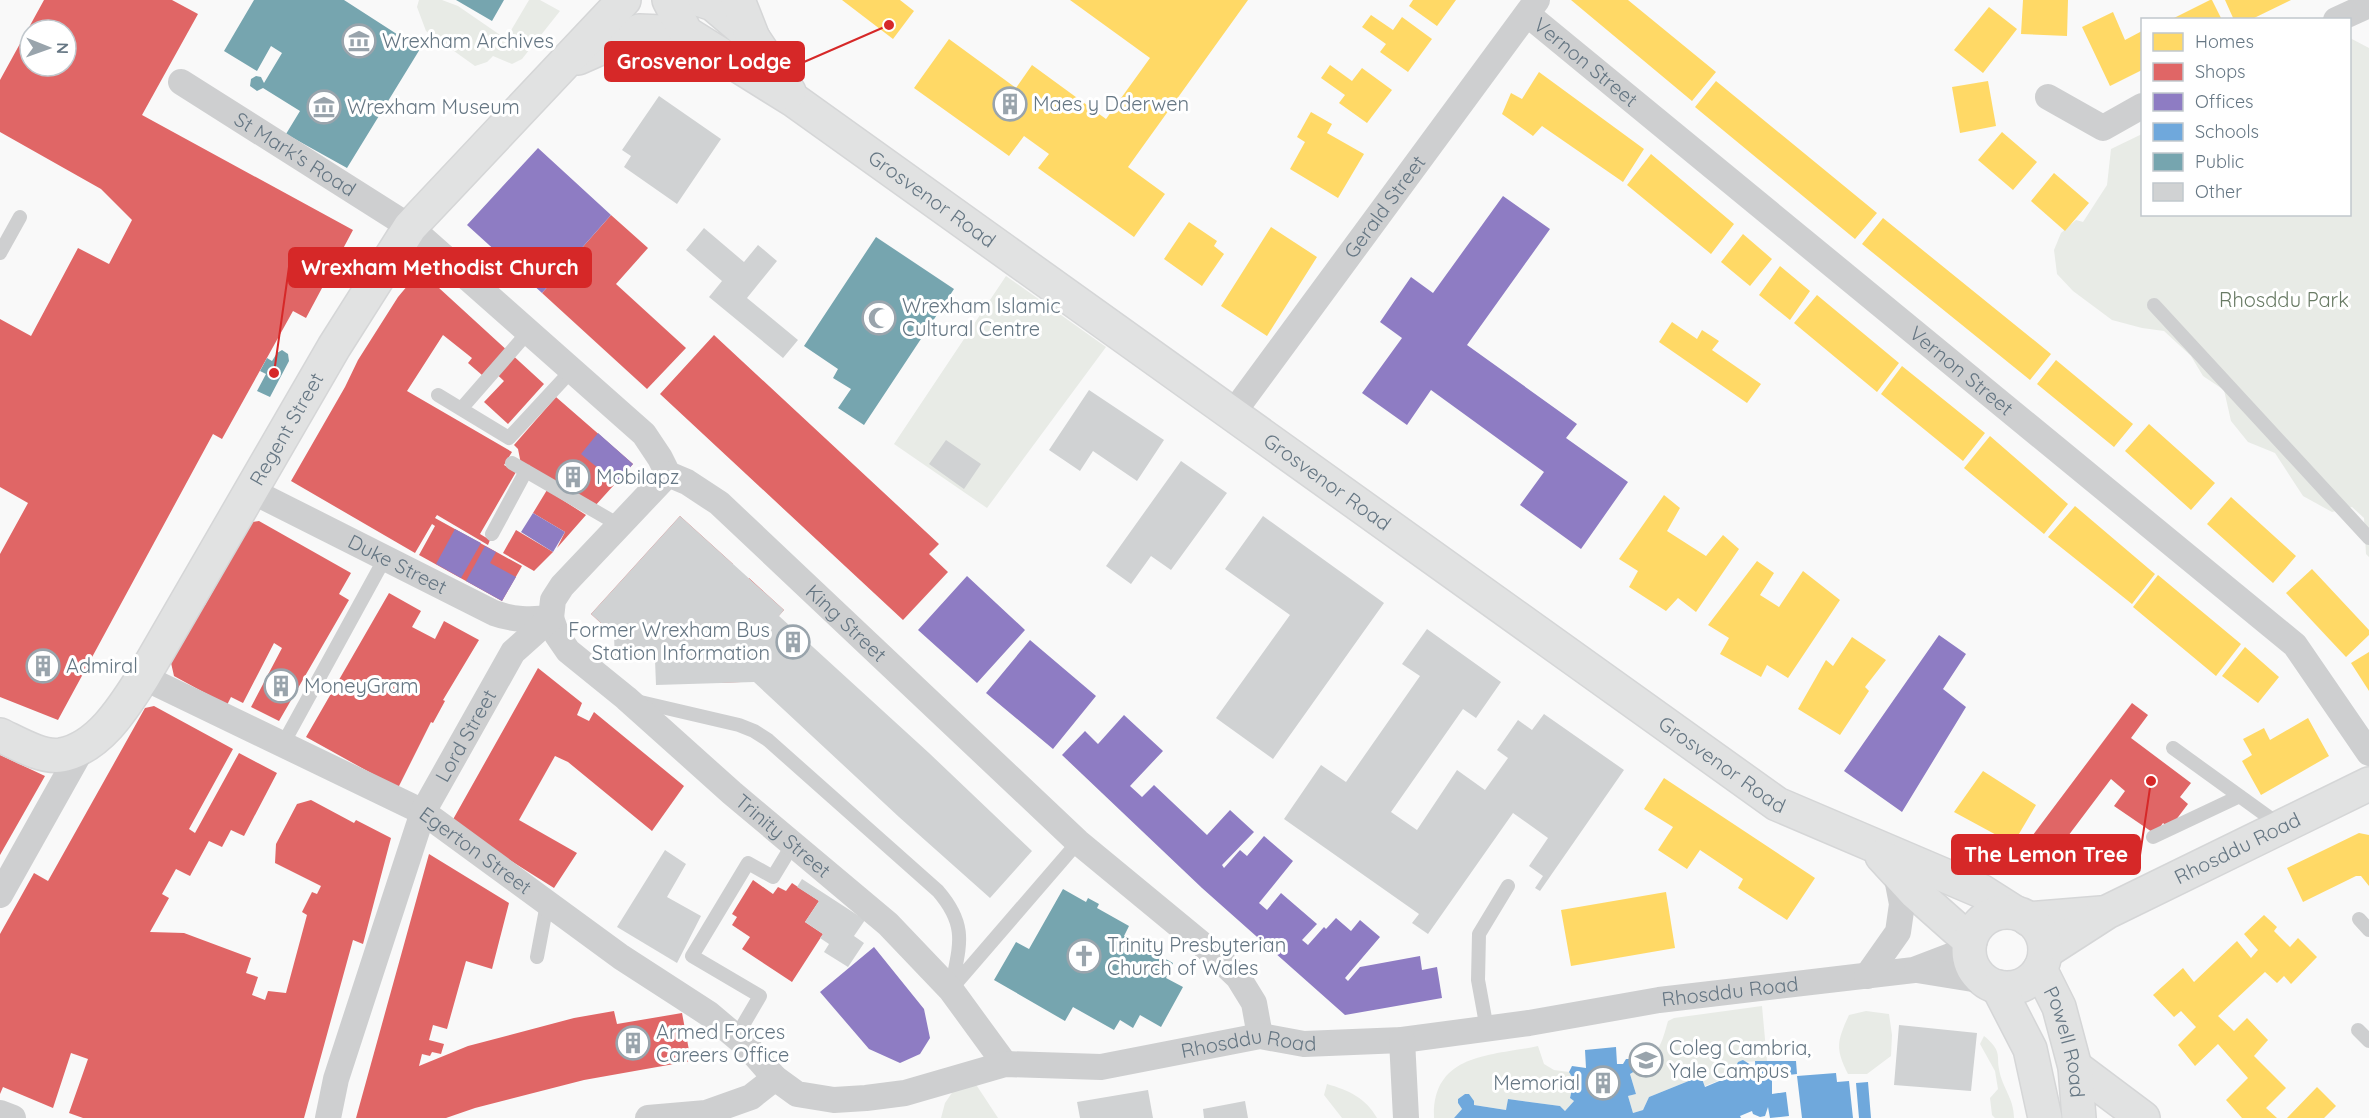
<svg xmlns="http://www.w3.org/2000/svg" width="2369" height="1118" font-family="Quicksand,sans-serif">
<rect width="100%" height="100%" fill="#f9f9f9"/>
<!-- green -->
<path fill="#e8ebe6" d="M419,0h23l16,6 48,33 23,-39h11l20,11 -38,48 -10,5 -19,-8 -6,6 -12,4 -49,-35 -9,-24z
M2350,38l19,10v509l-3,-3 -2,-36 -12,-11 -20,5 -29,-16 -28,-43 -27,-11 -17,-21 -7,-31 -21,-14 -12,-20 -27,-25 -22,-3 -30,-8 -39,-29 -16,-17 -3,-24 7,-17 15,-13 7,2 24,-37 4,-36 31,-15v80h208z
M1006,276l100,71 -119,161 -93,-64z
M1762,1006l5,55 -28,1 -5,8 2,4 -31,12 -4,-10 -52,21 -6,13 -10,3 -5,-17 8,-2 -6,-20 5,-3 2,-6c22,-8 25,-23 31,-44l6,-3z
M1866,1011l23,3 3,21 -1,21 -24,18h-19c-13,-25 -11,-33 1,-59z
M1984,1036c4,3 7,6 10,10 6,8 3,14 5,23 3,19 15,29 15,49h-19l-3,-3 -2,-17 8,-9 -3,-18 -15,-27z
M1538,1046l6,18 10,6 15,2 5,8 -4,18 4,3 -9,10 -5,-5 -52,-7 -2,11 -32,-5 -5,-11h-4l-7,5v4l4,6 -8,9h-20c-2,-65 57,-62 104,-72z
M960,1081l17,5 21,32h-57l4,-15z
M1327,1084c21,6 39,14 50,34h-35l-18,-23z"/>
<!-- homes -->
<path fill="#ffd966" d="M842,0h58l14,11 -21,28z
M1070,0h178l-120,167 37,27 -31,43 -96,-69 11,-14 -25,-18 -15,20 -95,-68 35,-49 67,49 16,-23 74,54 44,-61z
M1413,0h43l-19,26 -28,-20z
M1571,0h57l88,72 -24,29z
M2023,0h45l-1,36 -46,-2z
M2210,0h2l10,20h-52z
M2225,0h66l-41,20h-16z
M1989,7l28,22 -34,44 -29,-23z
M2113,12l12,28 17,-9v39l-32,16 -28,-59z
M1371,15l22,15 9,-13 30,22 -24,33 -28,-20 6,-8 -24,-17z
M1330,65l22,16 10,-13 30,22 -25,33 -28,-20 6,-8 -24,-17z
M1539,72l105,77 -21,33 -81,-56 -9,10 -31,-22 9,-21 11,6z
M1716,81l161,132 -22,26 -160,-132z
M1988,81l8,45 -36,7 -8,-46z
M1311,112l21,12 -5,9 37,21 -26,44 -48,-29 15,-27 -8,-5z
M2002,132l35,30 -24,28 -35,-30z
M1651,154l83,70 -23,30 -84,-69z
M2054,173l35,30 -24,28 -34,-30z
M1883,218l168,136 -21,26 -168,-136z
M1189,222l28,19 -3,5 10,8 -22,32 -38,-27z
M1271,227l46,30 -50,79 -46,-30z
M1743,234l29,25 -22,27 -29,-24z
M1780,266l30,25 -20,29 -31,-25z
M1817,295l82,68 -22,29 -83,-69z
M1672,322l25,17 5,-9 17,11 -7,9 49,34 -14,19 -88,-61z
M2056,360l77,64 -19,23 -77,-63z
M1902,366l83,67 -22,28 -82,-67z
M2149,424l66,59 -24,27 -66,-59z
M1990,436l78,68 -24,30 -80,-66z
M1664,495l16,13 -13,23 39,25 17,-21 16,14 -43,63 -18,-14 -12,13 -37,-24 9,-16 -19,-12z
M2231,497l65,59 -23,27 -66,-59z
M2075,506l80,68 -23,30 -84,-67z
M1757,561l17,12 -14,22 19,12 24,-36 37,29 -52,78 -21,-13 -6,12 -41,-23 9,-16 -21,-13z
M2312,569l57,61v5l-23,22 -60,-64z
M2158,575l83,69 -25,32 -83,-69z
M1852,637l34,23 -21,27 4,4 -29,44 -42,-26 28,-49 7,6z
M2245,647l34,30 -21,26 -36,-27z
M2369,652v39l-18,-28z
M2308,718l21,38 -68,39 -19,-34 10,-6 -9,-16 21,-11 6,12z
M1983,771l53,34 -23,39 -59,-32z
M1664,778l151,100 -28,42 -49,-32 5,-9 -43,-29 -13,19 -29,-19 15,-23 -29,-18z
M2359,833l10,2v51l-8,-10h-5l-53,26 -16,-34z
M1666,892l9,56 -104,18 -10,-56z
M2264,915l13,12 -3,4 16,16 8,-9 19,19 -26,27 -7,-8 -7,7 -12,-11 -47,44 16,15 13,-13 21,22 -14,16 32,32 -20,20 11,10h-35l-16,-18 22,-22 -30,-34 -23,22 -17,-21 18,-18 -15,-16 -7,6 -21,-22 30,-27 11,14 43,-41 14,17 7,-8 -14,-16z
M2317,1087l19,19 -12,12h-37z"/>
<!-- shops -->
<path fill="#e06666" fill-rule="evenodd" d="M44,0h128l26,14 -56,101 211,115 -47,88 -13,-7 -71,128 -9,-5 -155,286 -58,-23v-143l28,-51 -28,-16v-168l31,17 47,-88 31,16 23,-44 -31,-31 -101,-57v-52zM30,30h36v36h-36z
M611,215l37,33 -32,36 70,64 -39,41 -105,-96z
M427,277l117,107 -36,40 -24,-22 20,-21 -15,-14 -7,8 -14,-12 4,-5 -29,-23 -36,56 105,61 -8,13 12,7 -36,62 10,6 -2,5 -51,-30 -2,3 87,48 -20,35 -83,-46 16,-29 -3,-2 -17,29 -124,-72 54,-94 13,-27 40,-63 15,-18z
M714,335l225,209 -10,10 19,18 -45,48 -243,-226z
M556,397l77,67 -39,43 -73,-43 -3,-15 -4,-4z
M547,490l39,25 -29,33 8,-16 -32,-19z
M680,516l53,48 -20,23 -4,-5 -23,25 1,26 -73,2 -23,-21z
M259,521l92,52 -12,21 10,6 -70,121 -28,-14 31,-59 -8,-5 -31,60 -12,-6 -4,8 -53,-29 -5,-22 29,-53 7,4 47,-83z
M516,530l37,22 -19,19 -31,-18z
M749,578l35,32 -19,21 -56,1 25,-28 -4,-4z
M389,593l32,18 -9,16 23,12 9,-18 35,19 -36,60 2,1 -12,22 -2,-1 -33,66 -92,-51z
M749,656l1,17 -9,9 -27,1 -1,-26z
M538,668l44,35 -5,12 12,6 5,-9 90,74 -32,45 -84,-69 -13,-6 -36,64 58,33 -23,35 -103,-65z
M2132,703l16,12 -17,23 60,45 -11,14 8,7 -16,21 -4,2 -5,-4 -8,11 -41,-28 11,-15 -14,-12 -58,77 -23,-17z
M154,706l79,43 -44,80 6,4 44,-80 38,20 -33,63 -13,-6 -9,17 -13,-6 -19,35 -14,-7 -14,25 7,4 -19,34 34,1 67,25 -5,15 12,4 -6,18 13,5 3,-9 18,2 21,-78 -5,-3 10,-20 5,2 4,-8 -46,-23 1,-19 21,-40 14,-4 43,23 2,-3 35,18 -28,106 -10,-4 -49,178h-221l-14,-5 19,-54 -17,-6 -18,55 -50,-21 -3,7v-160l34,-61 14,8 97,-173z
M0,755l45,21 -45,79z
M429,854l80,49 -17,66 -26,-8 -19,68 -14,-4 -4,15 15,4 -3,10 -9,-2 -2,4 -8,-2 -3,12 49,-20 106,-28 40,-7 3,13 65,-11 9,48 -107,19 -109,28 -29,10h-90z
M753,880l20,14 5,-7 8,4 6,-8 27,18 -14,21 18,12 -31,48 -50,-33 8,-12 -18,-12 5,-8 -5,-3z"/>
<!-- offices -->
<path fill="#8e7cc3" d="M538,148l73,67 -69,78 -75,-68z
M1503,196l47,33 -83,116 110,79 -11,14 62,44 -47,67 -61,-44 24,-33 -113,-82 -24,35 -45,-32 40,-55 -22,-16 31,-45 22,16z
M598,433l35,31 -17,19 -35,-29z
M533,513l32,19 -12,20 -32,-20z
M455,529l26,14 -20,35 -25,-14z
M485,546l11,6 -6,11 26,14 -14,24 -36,-20z
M967,576l58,54 -48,53 -59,-53z
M1939,635l27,19 -23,35 23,18 -64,105 -58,-41z
M1030,640l66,56 -43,53 -67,-56z
M1124,715l39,36 -33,35 12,11 12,-12 53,50 23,-25 24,22 -32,33 2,3 16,-18 7,6 17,-20 29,25 -34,42 8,7 14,-17 36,31 -15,16 6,5 16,-18 2,2 10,-11 15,13 9,-11 20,17 -35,41 3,3 12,-14 60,-11 2,14 15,-3 5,31 -97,17 -143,-127 -140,-133 23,-24 13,13z
M874,947l50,62 6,29 -10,16 -20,9 -31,-14 -49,-57z"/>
<!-- schools -->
<path fill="#6fa8dc" d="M1616,1047l1,17h6l3,-5h6l5,6 -2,6 -5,3 6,20 -8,2 5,17 10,-3 6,-13 52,-21 4,11 31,-13 -2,-4 4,-8 5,-2 8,5v10l5,5 -1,-19h41l1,13 -25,3v17l14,-2 3,24 -19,2 -2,-11 -3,9 -5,1 -7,-3 -1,-3 -12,5 1,2h-287l8,-9 -4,-6v-4l7,-5h4l5,7v4l32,5 2,-11 52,7 5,5 9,-10 -4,-3 4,-18 -5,-8 3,-6 14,2 -1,-18z
M1836,1073l1,9 12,-1 4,37h-51l-5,-42z
M1868,1082l3,36h-12l-3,-35z"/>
<!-- public -->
<path fill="#76a5af" d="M254,0h90l76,49 -73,119 -61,-34 14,-23 -37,-23 -6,3 -7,-5 1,-7 5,-3 5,1 3,6 18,-30 -11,-7 -14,25 -33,-20z
M456,0h48l-12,21z
M876,237l78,52 -90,136 -26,-17 13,-19 -18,-11 5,-9 -34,-23z
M282,350l6,4 1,7 -19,36 -13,-6 9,-17 -6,-3 7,-13 5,3 5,-8z
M1063,889l23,13 2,-4 11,6 -2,4 32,18 -5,10 49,27 -7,15 17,9 -22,40 -21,-12 -7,13 -13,-8 -6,10 -41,-23 -8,14 -71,-41 22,-38 13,7z"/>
<!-- building -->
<path fill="#d0d2d3" d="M659,96l62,43 -44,65 -53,-37 7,-11 -9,-6z
M704,228l40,34 14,-17 19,16 -30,37 51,42 -15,18 -74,-61 13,-16 -36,-31z
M1089,390l75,50 -27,41 -44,-30 -13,20 -31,-21z
M946,440l35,24 -17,25 -35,-25z
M1181,461l46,32 -56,77 -20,-14 -20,28 -25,-18z
M680,516l104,94 -5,6 150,137 103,98 -42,47 -91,-81 -145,-135 -98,3 -1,-25 -40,1 -1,-26 -23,-21z
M1263,516l121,87 -111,156 -57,-41 74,-103 -65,-46z
M1427,629l74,53 -25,36 -13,-9 -72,103 26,18 40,-60 28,20 23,-32 -11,-8 21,-30 14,10 12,-16 80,56 -84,121 -5,-3 8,-12 -14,-10 19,-28 -35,-25 -85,121 -16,-11 7,-9 -135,-95 37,-54 25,17 74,-106 -18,-12z
M665,850l21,14 -19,33 34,19 -24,47 -60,-36z
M802,879l63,41 -11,16 10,7 -16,24 -24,-15 5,-8 -9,-6 3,-4 -18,-12 14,-21 -22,-14z
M1899,1025l78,8 -6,58 -77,-6z
M1148,1090l5,28h-73l-3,-16z
M1245,1101l3,17h-44l-1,-9z"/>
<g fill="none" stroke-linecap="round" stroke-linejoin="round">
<!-- secondary casing -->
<g stroke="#d5d6d7" stroke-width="36">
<g id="secondary">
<path d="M701,0l12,4 40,34"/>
<path d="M578,58l61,-27 47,2"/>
<path id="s8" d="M0,735c17,8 42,23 61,20 38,-7 63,-48 82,-78l191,-330 76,-120 214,-227"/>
<path d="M2028,919l73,-6"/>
<path id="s9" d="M2045,952l62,-40 262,-128"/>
<path d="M2075,1067l68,51"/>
</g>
</g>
<!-- primary casing -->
<g stroke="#d5d6d7" stroke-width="36">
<g id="primary">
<path id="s10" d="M669,0l17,33 109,68 982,703 204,87 33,21"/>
<path d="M738,0l15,38 36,54"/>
<path d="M1882,856l34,37 54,48"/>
<circle cx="2007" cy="950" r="38"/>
<path id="s11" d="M2040,969l19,38 16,60 4,51"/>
<path d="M1998,987l32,62 15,69"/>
</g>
</g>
<!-- lane -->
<path stroke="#cecfd0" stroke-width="14" d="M0,253l20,-36
M2154,305l215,233
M438,395l71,43 63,-68
M461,409l68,-78
M512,463l107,62
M492,534l34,-63
M636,701l103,24 15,6 14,9 170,151c31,36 21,55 13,99
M283,744l102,-186
M2173,748l108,78
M2153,837l87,-41
M2359,919l10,11
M537,957l10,-53
M952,988l126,-146
M1487,1029l-9,-49 1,-46 29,-48
M2358,1030l11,11
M736,1037l24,-41 -68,-40 56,-93 25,14 20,-33"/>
<!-- street -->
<g stroke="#cecfd0" stroke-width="26">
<path id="s1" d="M1527,14l768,631 74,108"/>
<path d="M2336,20l33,-15"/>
<path id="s2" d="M181,82l229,145 234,207 16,24 8,16 19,8 32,21 359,339 137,113 23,22 16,26 6,33"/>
<path d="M2048,97l55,31 39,-22"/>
<path id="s3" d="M1233,413l304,-413"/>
<path id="s4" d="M250,490l244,123c19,7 36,7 57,5"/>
<path id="s5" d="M551,618l6,17 11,16 58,47 106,95 156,131 63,66 54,74"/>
<path id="s6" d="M143,677l280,135 198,145 88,57 38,32 28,32 22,16 37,6 32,-2 39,-5 100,-29 96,3 159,-31 44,8 98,-4 127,-17 130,-23 255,-30 55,-21"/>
<path d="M0,895l83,-148"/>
<path d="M1917,970l68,11"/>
<path d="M1867,976l31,-44 4,-28 -7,-36"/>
<path d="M1402,1040l4,78"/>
<path d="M0,1113l13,5"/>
<path id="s7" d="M328,1118l8,-39 87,-267 90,-160 38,-34 2,-18 9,-14 106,-112"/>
<path d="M648,1118l58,-5 45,-16 24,-19"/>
</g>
<!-- secondary -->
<use href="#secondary" stroke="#e1e2e2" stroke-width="33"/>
<!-- primary -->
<use href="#primary" stroke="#e1e2e2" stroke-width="33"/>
</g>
<!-- icons -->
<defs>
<g id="museum-ring" transform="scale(1.725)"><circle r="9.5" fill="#fff" stroke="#99a4ac" stroke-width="1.5"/><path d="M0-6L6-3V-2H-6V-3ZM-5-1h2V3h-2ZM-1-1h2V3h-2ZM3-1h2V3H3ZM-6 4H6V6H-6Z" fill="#99a4ac"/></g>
<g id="building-ring" transform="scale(1.725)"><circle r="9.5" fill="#fff" stroke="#99a4ac" stroke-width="1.5"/><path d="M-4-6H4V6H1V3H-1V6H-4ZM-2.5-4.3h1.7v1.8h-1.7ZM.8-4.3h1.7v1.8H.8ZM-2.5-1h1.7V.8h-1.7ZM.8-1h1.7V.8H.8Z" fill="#99a4ac"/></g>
<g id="mosque-ring" transform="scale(1.725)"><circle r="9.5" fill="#fff" stroke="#99a4ac" stroke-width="1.5"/><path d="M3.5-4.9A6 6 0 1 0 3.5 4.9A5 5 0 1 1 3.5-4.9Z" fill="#99a4ac"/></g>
<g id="church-ring" transform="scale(1.725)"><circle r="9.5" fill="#fff" stroke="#99a4ac" stroke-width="1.5"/><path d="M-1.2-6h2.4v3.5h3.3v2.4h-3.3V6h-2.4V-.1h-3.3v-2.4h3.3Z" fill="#99a4ac"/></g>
<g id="university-ring" transform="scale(1.725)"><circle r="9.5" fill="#fff" stroke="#99a4ac" stroke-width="1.5"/><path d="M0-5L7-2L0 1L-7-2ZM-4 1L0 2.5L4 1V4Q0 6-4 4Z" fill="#99a4ac"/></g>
</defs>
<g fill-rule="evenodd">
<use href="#museum-ring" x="359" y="41"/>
<use href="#building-ring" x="1010" y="104"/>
<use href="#museum-ring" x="324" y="107"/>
<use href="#mosque-ring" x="879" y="318"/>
<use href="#building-ring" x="573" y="477"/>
<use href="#building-ring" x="793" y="642"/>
<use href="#building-ring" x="43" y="666"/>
<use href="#building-ring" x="281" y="686"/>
<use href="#church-ring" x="1084" y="956"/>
<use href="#building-ring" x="633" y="1043"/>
<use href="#university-ring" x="1646" y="1060"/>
<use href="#building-ring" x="1603" y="1083"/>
</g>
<g text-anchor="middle" stroke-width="6" stroke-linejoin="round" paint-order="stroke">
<!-- poi labels -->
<g font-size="20" fill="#657683" stroke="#fff" text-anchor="start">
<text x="382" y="48">Wrexham Archives</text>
<text x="1033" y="111">Maes y Dderwen</text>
<text x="347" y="114">Wrexham Museum</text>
<text x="902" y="313">Wrexham Islamic<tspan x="902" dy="23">Cultural Centre</tspan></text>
<text x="596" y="484">Mobilapz</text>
<text x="770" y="637" text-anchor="end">Former Wrexham Bus<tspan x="770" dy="23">Station Information</tspan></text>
<text x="66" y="673">Admiral</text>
<text x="304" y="693">MoneyGram</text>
<text x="1107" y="952">Trinity Presbyterian<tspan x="1107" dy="23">Church of Wales</tspan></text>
<text x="656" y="1039">Armed Forces<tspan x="656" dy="23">Careers Office</tspan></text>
<text x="1669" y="1055">Coleg Cambria,<tspan x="1669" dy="23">Yale Campus</tspan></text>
<text x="1580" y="1090" text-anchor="end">Memorial</text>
</g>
<!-- street labels -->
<g font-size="20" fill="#657683" stroke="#fff">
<text dy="7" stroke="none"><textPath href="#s1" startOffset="76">Vernon Street</textPath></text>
<text dy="7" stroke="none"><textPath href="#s2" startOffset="135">St Mark's Road</textPath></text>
<text dy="7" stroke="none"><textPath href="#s10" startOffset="334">Grosvenor Road</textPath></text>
<text dy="7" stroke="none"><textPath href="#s3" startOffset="256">Gerald Street</textPath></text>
<text dy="7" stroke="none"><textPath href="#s1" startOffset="562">Vernon Street</textPath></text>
<text dy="7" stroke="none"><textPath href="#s8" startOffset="468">Regent Street</textPath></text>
<text dy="7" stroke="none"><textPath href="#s10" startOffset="820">Grosvenor Road</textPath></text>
<text dy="7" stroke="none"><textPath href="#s4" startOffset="165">Duke Street</textPath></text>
<text dy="7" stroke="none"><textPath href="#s2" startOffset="864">King Street</textPath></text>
<text dy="7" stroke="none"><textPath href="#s7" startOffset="408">Lord Street</textPath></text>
<text dy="7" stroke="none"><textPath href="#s10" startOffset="1306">Grosvenor Road</textPath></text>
<text dy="7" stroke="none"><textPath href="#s5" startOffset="321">Trinity Street</textPath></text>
<text dy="7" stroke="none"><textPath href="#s9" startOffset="219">Rhosddu Road</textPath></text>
<text dy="7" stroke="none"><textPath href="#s6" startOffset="376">Egerton Street</textPath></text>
<text dy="7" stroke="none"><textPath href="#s6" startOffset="1726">Rhosddu Road</textPath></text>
<text dy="7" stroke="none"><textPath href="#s11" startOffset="78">Powell Road</textPath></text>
<text dy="7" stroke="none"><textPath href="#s6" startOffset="1240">Rhosddu Road</textPath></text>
</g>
<!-- park labels -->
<g font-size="20" fill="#687a64" stroke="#fff">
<text x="2284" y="307">Rhosddu Park</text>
</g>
</g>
<!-- callouts -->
<path fill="none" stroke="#d62828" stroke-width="2" d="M889 25L804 62M274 373L289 267M2151 781L2140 855"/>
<g fill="#d62828" stroke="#fff" stroke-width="2">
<circle cx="889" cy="25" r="6"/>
<circle cx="274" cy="373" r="6"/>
<circle cx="2151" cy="781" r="6"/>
</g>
<g fill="#d62828" stroke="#d62828" stroke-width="2">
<rect x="605" y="42" width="199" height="39" rx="6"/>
<rect x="289" y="248" width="302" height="39" rx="6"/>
<rect x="1952" y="835" width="188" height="39" rx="6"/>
</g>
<g font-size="21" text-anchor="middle" font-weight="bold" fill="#fff">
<text x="704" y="69">Grosvenor Lodge</text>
<text x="440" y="275">Wrexham Methodist Church</text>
<text x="2046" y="862">The Lemon Tree</text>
</g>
<!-- legend -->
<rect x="2141" y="18" width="210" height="198" fill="#ffffff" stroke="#c1c8cd" stroke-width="1.5"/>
<rect x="2153" y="33" width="30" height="18" fill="#ffd966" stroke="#c1c8cd" stroke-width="1.5"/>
<text x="2195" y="48" font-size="18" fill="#657683">Homes</text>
<rect x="2153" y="63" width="30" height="18" fill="#e06666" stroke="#c1c8cd" stroke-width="1.5"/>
<text x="2195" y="78" font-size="18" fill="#657683">Shops</text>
<rect x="2153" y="93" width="30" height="18" fill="#8e7cc3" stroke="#c1c8cd" stroke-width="1.5"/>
<text x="2195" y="108" font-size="18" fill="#657683">Offices</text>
<rect x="2153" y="123" width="30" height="18" fill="#6fa8dc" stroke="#c1c8cd" stroke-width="1.5"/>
<text x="2195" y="138" font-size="18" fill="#657683">Schools</text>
<rect x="2153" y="153" width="30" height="18" fill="#76a5af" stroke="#c1c8cd" stroke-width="1.5"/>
<text x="2195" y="168" font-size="18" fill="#657683">Public</text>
<rect x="2153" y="183" width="30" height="18" fill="#d0d2d3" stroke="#c1c8cd" stroke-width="1.5"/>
<text x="2195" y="198" font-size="18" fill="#657683">Other</text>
<!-- north arrow -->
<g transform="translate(48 48) rotate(91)"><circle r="28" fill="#ffffff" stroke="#c1c8cd" stroke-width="1.5"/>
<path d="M0-4.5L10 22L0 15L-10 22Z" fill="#99a4ac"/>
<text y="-9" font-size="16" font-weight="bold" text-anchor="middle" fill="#657683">N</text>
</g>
</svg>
